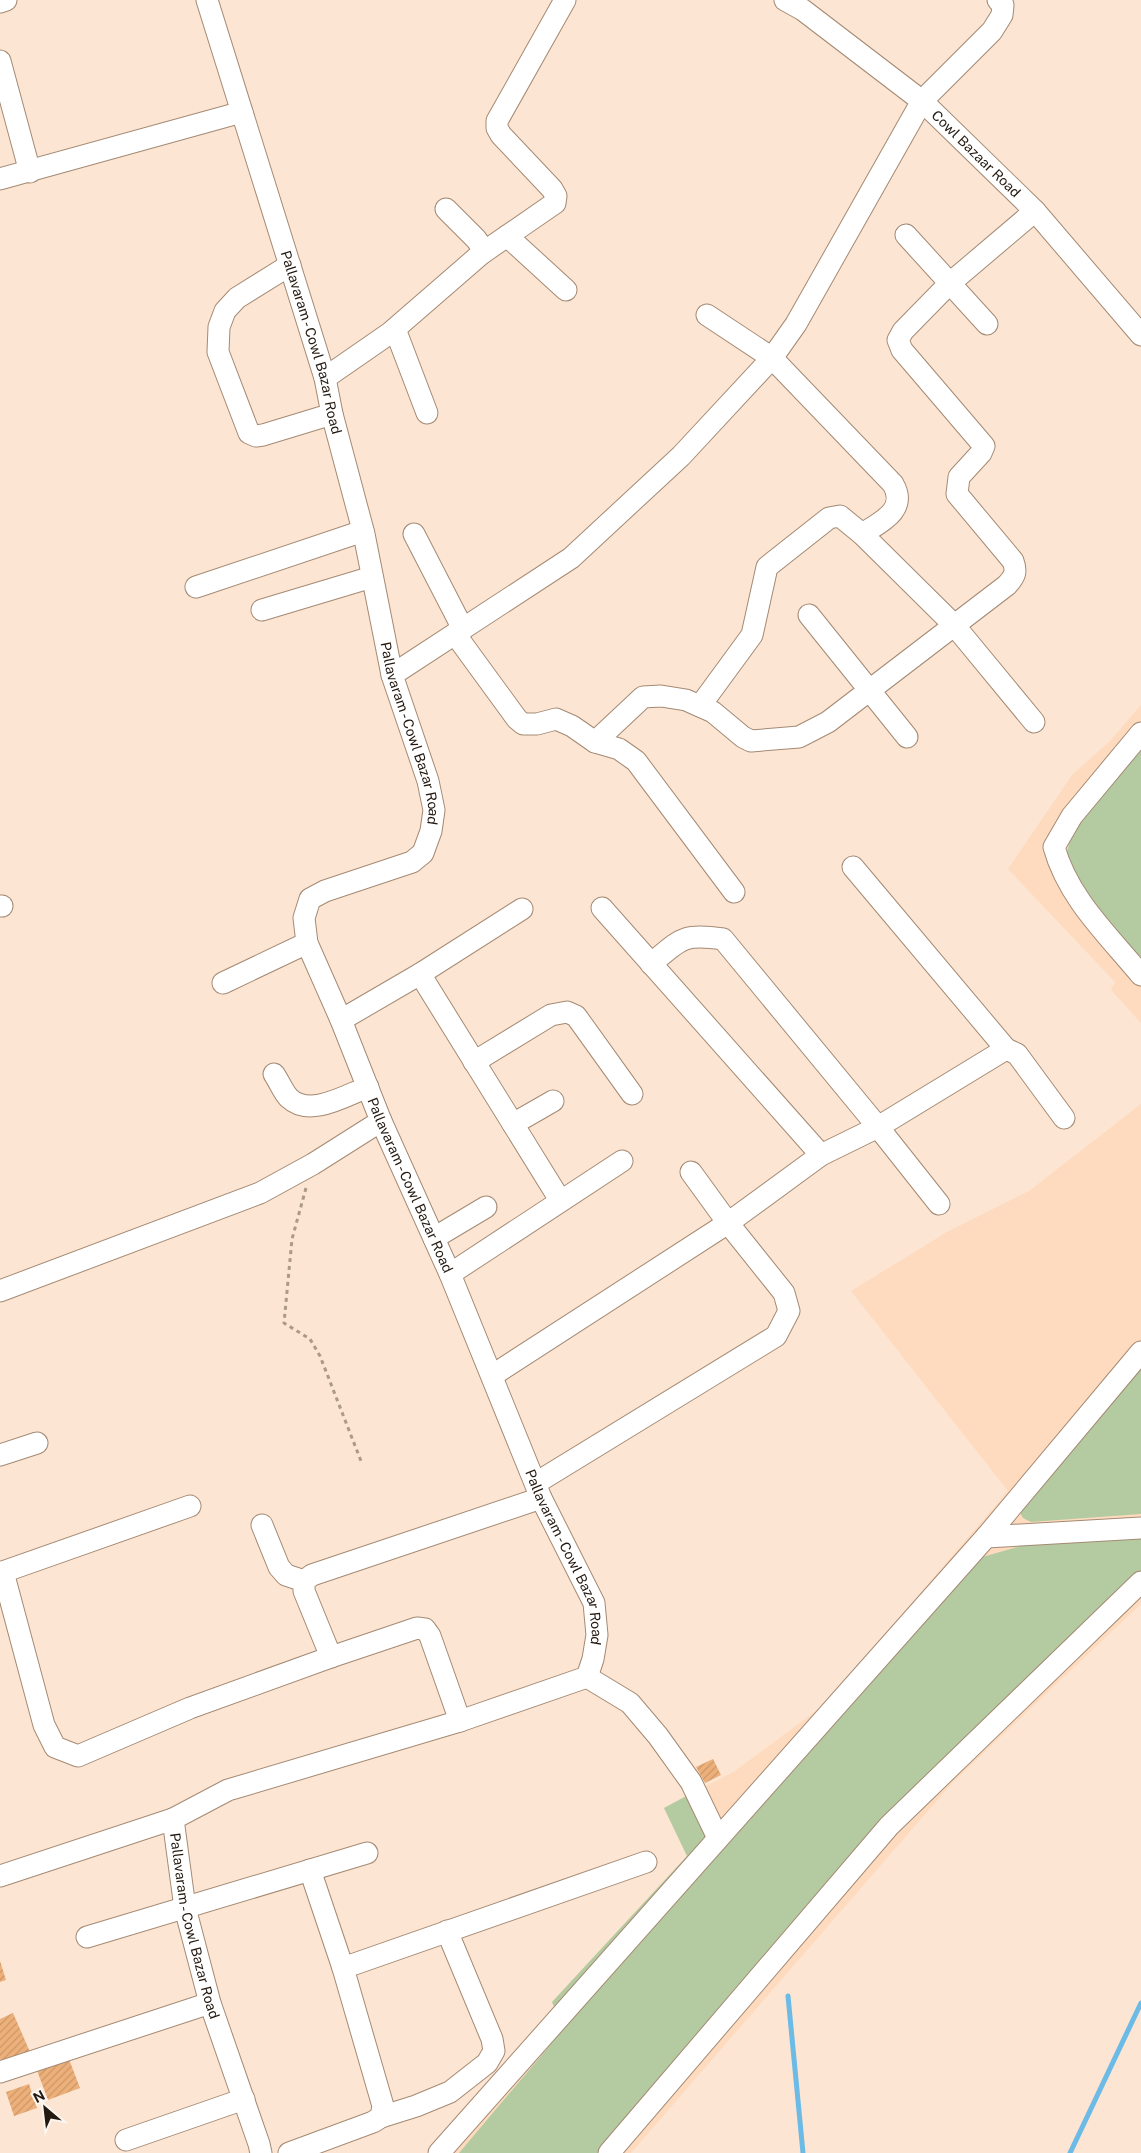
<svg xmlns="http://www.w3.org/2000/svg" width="1141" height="2153" font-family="'Public Sans',sans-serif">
<defs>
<pattern id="building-hatch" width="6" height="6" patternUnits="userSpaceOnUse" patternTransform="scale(1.25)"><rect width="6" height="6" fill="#edb07a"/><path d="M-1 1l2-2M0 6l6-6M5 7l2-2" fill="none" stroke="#cb9768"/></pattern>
</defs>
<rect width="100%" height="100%" fill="#fce5d2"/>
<!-- built -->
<path fill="#fedbbe" d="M1141,705v318l-30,-33 4,-8 -107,-113 64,-94 38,-34z
M1141,1104v500l-188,178 -322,371h-201l127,-140 -5,-11 135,-146 -23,-48 71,-37 89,-66 184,-214 -157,-200 96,-59 82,-41z"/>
<!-- green -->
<path fill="#b4cba1" d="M1141,747v232l-77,-117 7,-25 14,-22z
M1141,1369v145l-110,8 -8,-4 -4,-7 3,-9z
M1141,1533v46l-84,77 -450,497h-148l168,-199 352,-396 48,-14z
M688,1795l17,41v7l-148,170 -5,-11 135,-146 -23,-48z"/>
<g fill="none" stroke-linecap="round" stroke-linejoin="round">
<!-- stream -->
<path stroke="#6cbae6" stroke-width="5" d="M788,1996l15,157
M1070,2153l71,-150"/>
</g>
<!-- building -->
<path fill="url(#building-hatch)" d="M713,1759l8,16 -16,8 -9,-16z
M0,1961l6,19 -6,2z
M13,2013l17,39 -28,12 -2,-5v-40z
M67,2054l13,34 -32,12 -13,-35z
M29,2084l8,24 -23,8 -8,-24z"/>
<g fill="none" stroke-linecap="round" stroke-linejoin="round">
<!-- minor casing -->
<g stroke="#a48a74" stroke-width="23">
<g id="minor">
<path id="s1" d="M207,0l118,378 7,36 32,120 28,141 36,106 6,29 -3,21 -8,22 -11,9 -87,29 -15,8 -6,19 3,25 34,77 40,101 69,153 91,224 53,105 3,32 -4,24 -6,18 -127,44 -232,69 -55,29 12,89 25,95 49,141 2,9"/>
<path id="s2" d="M785,0l18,10 119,91 113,110 106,124"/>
<path d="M0,2l6,-2"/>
<path d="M0,61l30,111"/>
<path d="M0,179l242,-67"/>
<path d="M906,235l81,89"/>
<path d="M507,236l59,54"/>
<path d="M481,254l74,-51 1,-7 -4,-7 -51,-54 -4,-7v-7l68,-121"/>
<path d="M290,265l-53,33 -12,13 -6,16 -1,25 31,81 7,3 7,-1 69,-21"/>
<path d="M395,329l32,84"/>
<path d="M325,378l65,-45 91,-79v-8l-5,-7 -30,-30"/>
<path d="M414,534l49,95"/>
<path d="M862,534l92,91 80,97"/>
<path d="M196,587l167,-56"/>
<path d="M262,610l110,-33"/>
<path d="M809,615l98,122"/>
<path d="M455,634l62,85 6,5h14l19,-5 16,7 23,16 24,7 17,12 98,131"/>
<path d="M392,675l179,-117 110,-102 91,-98 24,-34 126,-223 70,-70 10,-16 1,-10 -5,-5"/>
<path d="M700,706l52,-71 15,-68 62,-49 11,-2 22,18c19,-12 46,-24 31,-50l-121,-126 -65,-43"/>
<path d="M1141,733l-69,83 -18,31c14,51 54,88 87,128"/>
<path d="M595,742l48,-45 18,-1 25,4 27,12 30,25 8,4 48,-4 29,-15 179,-137c8,-9 10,-13 6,-24l-56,-67 2,-17 22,-24 3,-7 -82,-96 -4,-10 5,-9 46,-47 86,-73"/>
<path d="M853,867l153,182"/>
<path d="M0,906h2"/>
<path d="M602,908l219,247"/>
<path d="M420,974l140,226"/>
<path d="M223,983l84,-40"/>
<path d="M341,1020l79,-46 102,-65"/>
<path d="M474,1062l77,-47 16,-3 9,4 56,78"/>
<path d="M274,1074c5,7 9,18 15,24 21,20 57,-3 79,-11"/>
<path d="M513,1124l40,-23"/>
<path d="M939,1204l-61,-77 128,-78 11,5 47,64"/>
<path d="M434,1238l52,-31"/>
<path d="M450,1274l172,-113"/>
<path d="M0,1291l260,-98 53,-29 68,-43"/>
<path d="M493,1375l235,-152 93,-68 57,-28 -155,-188c-41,-6 -42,0 -72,25"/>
<path d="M0,1455l37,-12"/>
<path d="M536,1483l240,-147 13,-25 -5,-18 -56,-70 -37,-51"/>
<path d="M262,1525l17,42 7,8 18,6"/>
<path d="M986,1537l155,-9"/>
<path d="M3,1572l41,153 11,22 23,9 112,-48 141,-51 86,-29 8,1 5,7 30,85"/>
<path d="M0,1573l190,-67"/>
<path d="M331,1657l-27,-66v-10l8,-6 229,-77"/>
<path d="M587,1677l43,26 28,33 33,46 27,56"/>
<path d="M0,1876l173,-57"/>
<path d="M87,1937l280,-84"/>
<path d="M343,1968l303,-106"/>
<path d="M0,2072l210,-69"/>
<path d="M381,2117l35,-11 34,-14 37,-29 7,-12 -2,-12 -45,-108"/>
<path d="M126,2140l118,-41"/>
<path d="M289,2153l84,-31 8,-5 2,-11 -40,-138 -33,-98"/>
<path d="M439,2153l547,-616 155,-185"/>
<path d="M609,2153l280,-327 252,-244"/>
</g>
</g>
<!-- path -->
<path stroke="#ab998a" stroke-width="3" stroke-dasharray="4 4" stroke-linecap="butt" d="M306,1188l-14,51 -8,84 26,16 10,17 41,105"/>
<!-- minor -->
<use href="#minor" stroke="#fff" stroke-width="21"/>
</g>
<g text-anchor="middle" stroke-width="4" stroke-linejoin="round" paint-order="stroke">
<!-- street labels -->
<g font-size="14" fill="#231911" stroke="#fcf6f1">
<text dy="5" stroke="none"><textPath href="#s2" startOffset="246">Cowl Bazaar Road</textPath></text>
<text dy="5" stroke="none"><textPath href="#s1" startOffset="358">Pallavaram - Cowl Bazar Road</textPath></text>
<text dy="5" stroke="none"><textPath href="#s1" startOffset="762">Pallavaram - Cowl Bazar Road</textPath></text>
<text dy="5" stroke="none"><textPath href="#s1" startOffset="1318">Pallavaram - Cowl Bazar Road</textPath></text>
<text dy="5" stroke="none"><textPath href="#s1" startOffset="1722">Pallavaram - Cowl Bazar Road</textPath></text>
<text dy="5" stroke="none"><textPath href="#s1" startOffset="2398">Pallavaram - Cowl Bazar Road</textPath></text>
</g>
</g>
<!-- north arrow -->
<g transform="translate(45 2108) rotate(332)" stroke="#fcf6f1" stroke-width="4" paint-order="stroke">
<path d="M0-4L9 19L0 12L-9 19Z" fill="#231911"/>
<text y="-8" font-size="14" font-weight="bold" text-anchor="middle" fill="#231911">N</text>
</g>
</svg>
